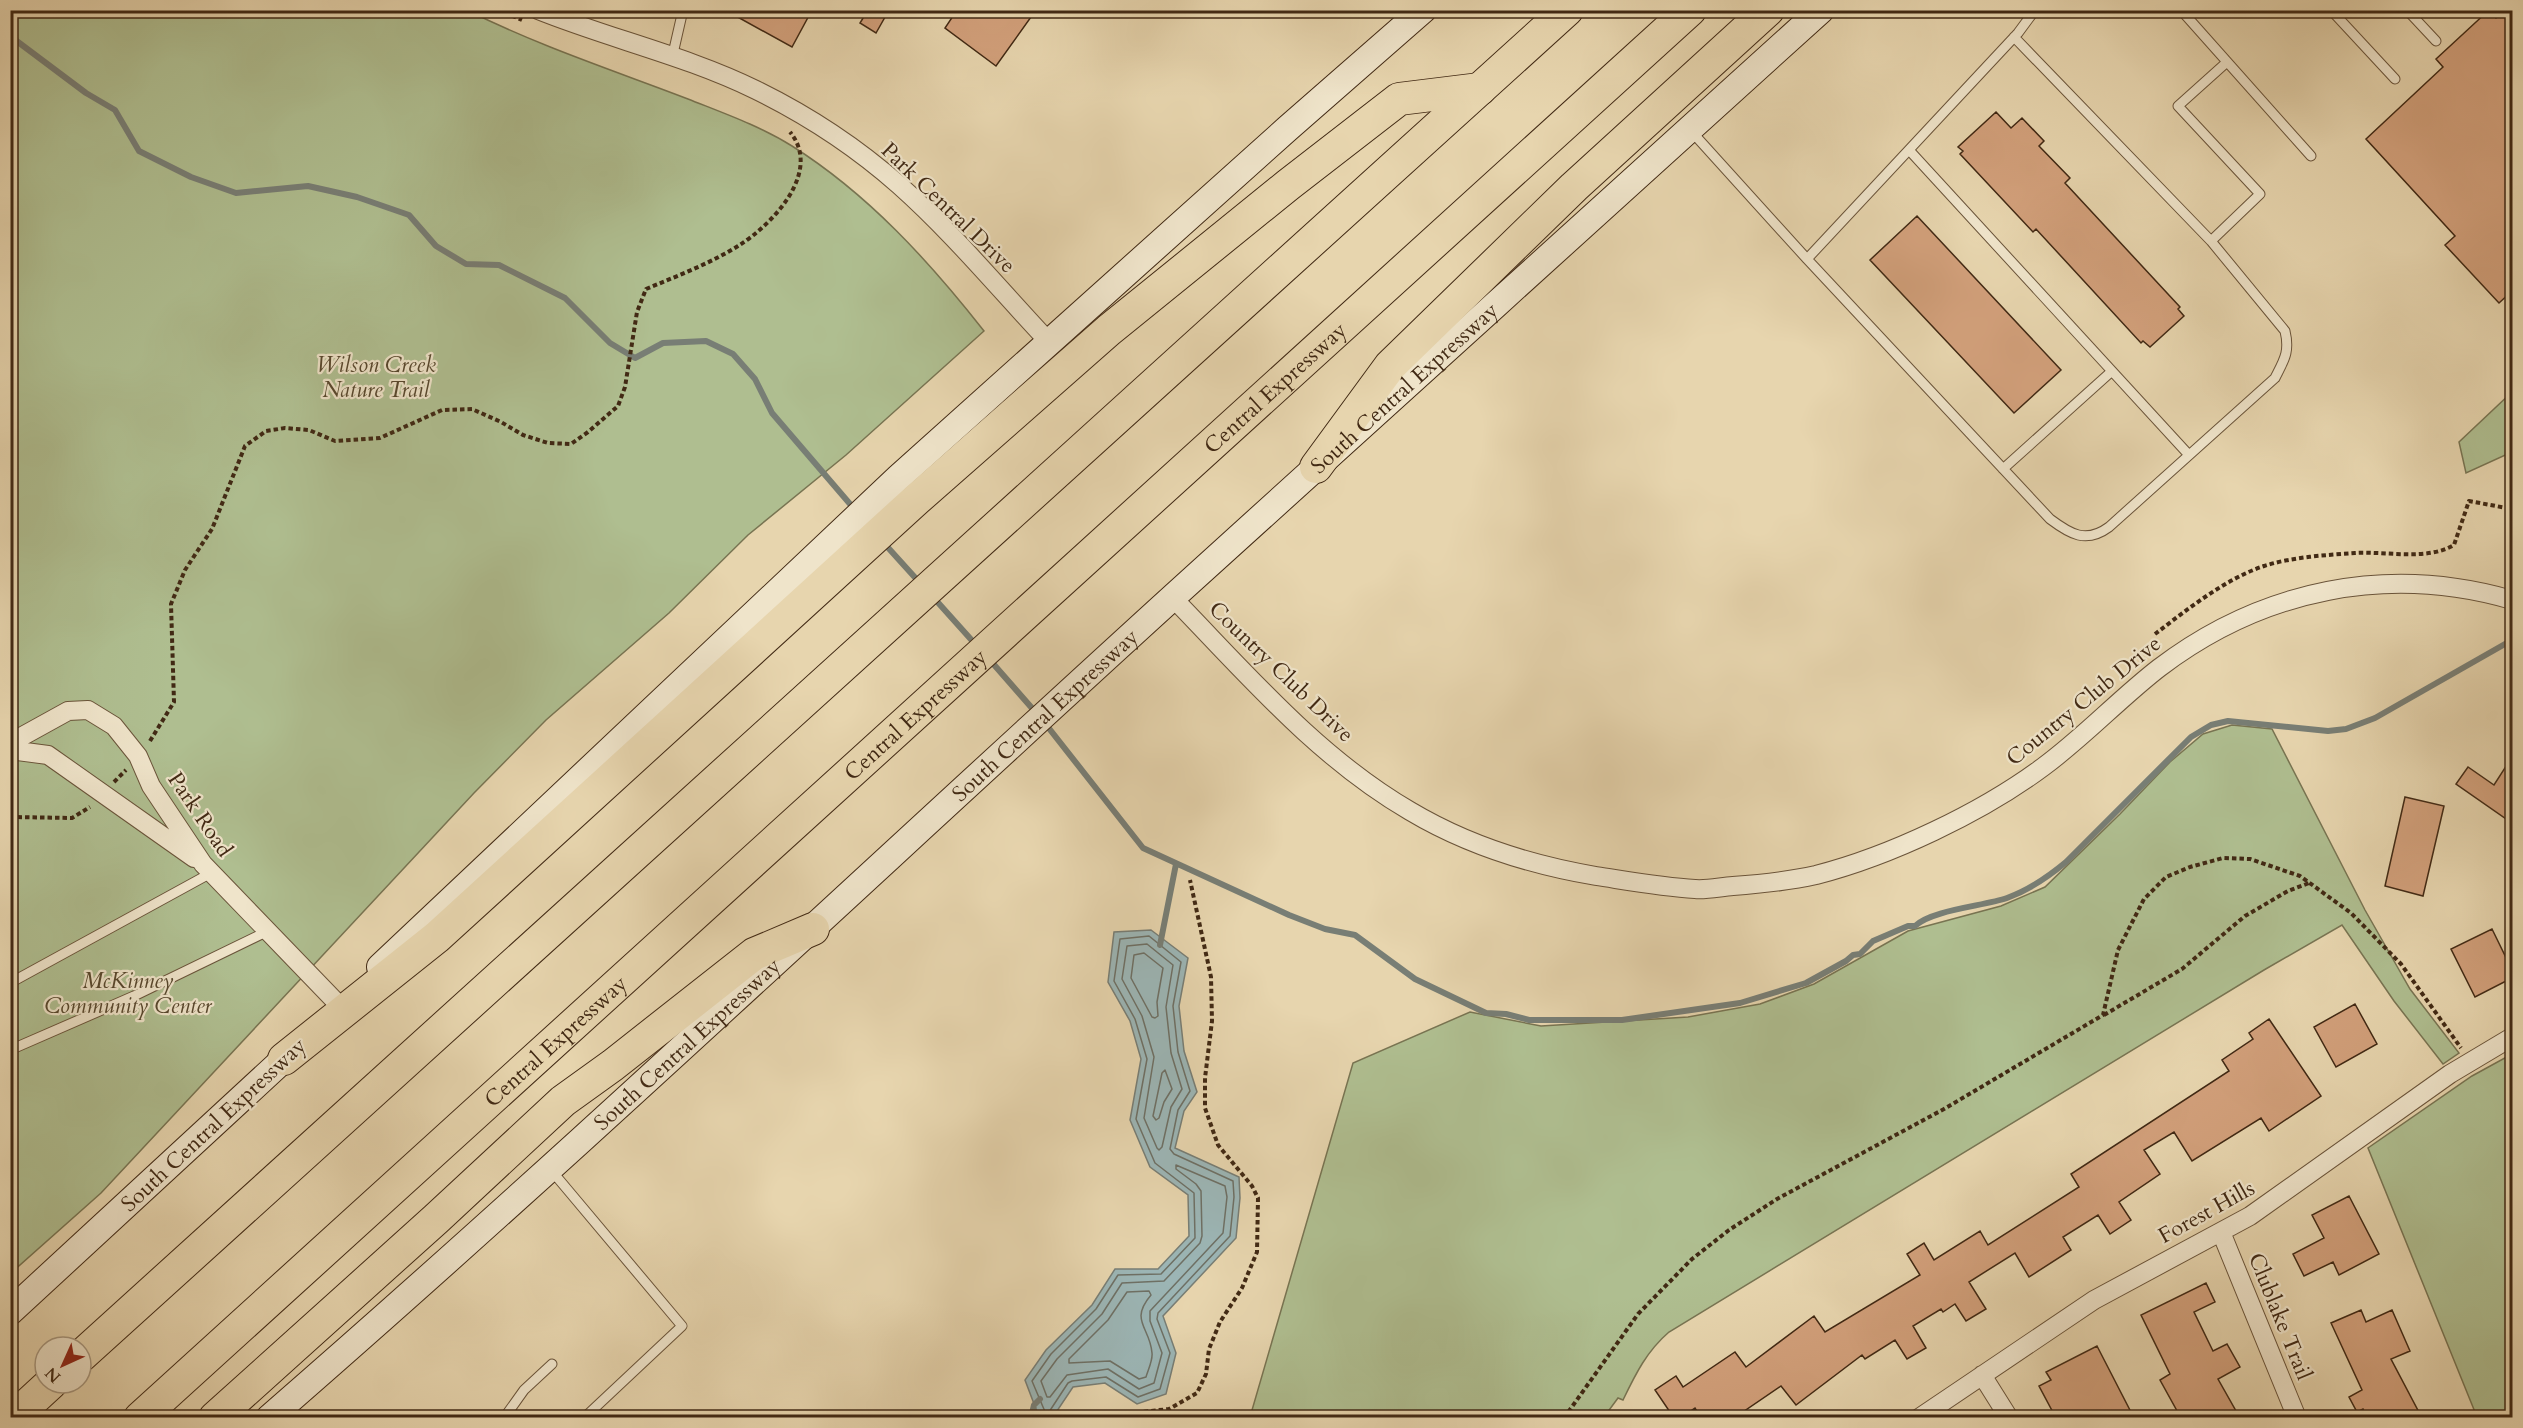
<svg xmlns="http://www.w3.org/2000/svg" width="2523" height="1428" font-family="Cardo,serif">
<rect width="100%" height="100%" fill="#e7d5ae"/>
<filter id="stains"><feTurbulence type="fractalNoise" baseFrequency=".00333" numOctaves="4"/><feColorMatrix values="0 0 0 0 .2 0 0 0 0 .09 0 0 0 0 .02 0 0 0 .5 -.17"/></filter>
<radialGradient id="worn" r=".72"><stop offset=".6" stop-color="#630" stop-opacity="0"/><stop offset="1" stop-color="#630" stop-opacity=".3"/></radialGradient>
<!-- green -->
<path fill="#afbe90" stroke="#787452" stroke-width="1.5" d="M11,11h458c70,35 146,60 219,88 35,14 72,27 104,47 76,48 137,115 192,185l-138,124 -98,80 -79,78 -123,107 -72,73 -373,400 -90,80z
M2512,392v60l-46,21 -7,-31z
M2232,725l40,4 93,181 45,79 49,64 -16,11 -49,-63 -52,-76 -78,45 -595,362c-22,19 -33,41 -46,68l-5,-2 -14,19h-354l103,-354 117,-51 71,14 147,-9 72,-13 54,-20 94,-53 93,-25 44,-19 75,-73 50,-52 33,-28z
M2512,1054v363h-35l-109,-269 104,-72z"/>
<!-- water -->
<path fill="#9cb6b6" stroke="#787e75" stroke-width="1.5" d="M1151,930l37,28 -9,48 5,45 13,41 -13,19 -9,37 64,29 1,21 -4,40 -73,78 13,37 -10,41 -29,10 -32,-21 -32,4 -20,30h-14l-14,-37 21,-30 46,-45 23,-36h43l31,-33 -1,-41 -38,-28 -20,-47 11,-61 -11,-38 -22,-39 6,-50z"/>
<g fill="none" stroke-linecap="round" stroke-linejoin="round">
<!-- shore -->
<path stroke="#6e7065" stroke-width="1.5" d="M1149,936l32,26 -8,44 5,46 12,39 -12,19 -8,39 4,5 59,27 1,16 -4,39 -72,77 -1,6 13,34 -10,36 -22,8 -32,-20 -34,4 -4,2 -19,29 -3,2 -14,-33 19,-27 45,-45 22,-34 43,-1 34,-36 -1,-45 -39,-30 -19,-44 11,-60 -12,-40 -21,-38 6,-42z
M1147,944l26,21 -7,42 5,46 11,36 -11,18 -9,40 -3,3 -2,-2 -13,-30 10,-61 -12,-41 -20,-37 5,-33z
M1144,953l19,15 -6,34 1,14 -3,2 -3,-1 -21,-39 3,-23z
M1165,1070l7,19 -8,13 -5,16 -3,2 -3,-4 9,-43z
M1176,1165l49,21 2,11 -4,36 -73,78v10l12,32 -8,30 -15,6 -31,-20 -41,6 -17,22h-3l-6,-16 16,-22 45,-45 20,-31 42,-2 36,-38 2,-7 -1,-45 -5,-7 -20,-15z
M1149,1291l2,4c-22,26 -1,32 1,58 1,7 -4,17 -6,24l-7,2 -29,-18 -41,2v-4l39,-39 19,-28z"/>
<!-- stream -->
<path stroke="#787e75" stroke-width="6" d="M10,36l76,57 29,17 24,41 52,26 45,16 72,-7 49,11 52,18 27,31 30,18 33,1 66,33 45,45 25,15 28,-15 43,-2 27,13 22,25 17,34 84,98
M882,541l38,42
M933,597l43,48
M989,659l49,56
M1044,722l99,126 146,67 36,14 30,6 60,44 71,34 20,1 23,6h93l118,-17 66,-20 40,-22 7,-6 7,-1 13,-13 35,-15h7c16,-16 69,-20 92,-28 22,-8 41,-21 59,-36l125,-125 20,-12 17,-4 100,10 18,-2 29,-11 137,-78
M1160,945l16,-81
M1031,1418l3,-13 6,-6"/>
</g>
<!-- building -->
<path fill="#d2a07b" stroke="#412914" stroke-width="1.5" d="M725,10h87l-20,37z
M868,10h21l-13,23 -16,-10z
M957,10h79l-40,56 -51,-38z
M2489,10l7,8 8,-8h8v281l-13,12 -54,-58 10,-9 -89,-97 77,-72 -7,-8z
M1996,112l15,16 11,-10 22,23 -5,5 31,32 -5,5 115,124 -2,2 6,7 -34,31 -7,-6 -2,2 -105,-114 -3,3 -73,-78 3,-3 -5,-4z
M1917,216l144,154 -47,43 -144,-153z
M2512,757v66l-56,-39 12,-17 26,18z
M2405,797l39,9 -21,90 -38,-10z
M2492,929l20,41v8l-37,19 -24,-48z
M2355,1004l22,40 -41,23 -22,-40z
M2269,1019l52,77 -52,35 -8,-13 -69,43 -18,-29 -30,18 16,24 -41,28 12,18 -21,14 -12,-19 -35,22 8,13 -42,27 -14,-24 -46,29 17,27 -20,12 -11,-17 -12,8 -2,-3 -28,17 13,22 -19,11 -12,-19 -30,19 -3,-4 -66,50 -15,-19 -47,32h-33l-6,-10 -15,10h-6l-19,-28 21,-14 7,11 52,-35 11,15 68,-51 11,16 95,-57 -13,-21 17,-11 10,17 46,-29 8,14 91,-58 -8,-13 158,-103 -7,-11 31,-21 -4,-6z
M2349,1196l30,58 -40,21 -6,-13 -29,14 -11,-22 31,-16 -12,-23z
M2206,1283l9,19 -21,10 19,39 14,-7 13,23 -22,12 22,39h-59l-21,-38 10,-6 -29,-59z
M2361,1310l5,12 26,-12 18,41 -19,8 31,59h-55l-4,-9 -6,3 -8,-15 13,-7 -31,-67z
M2097,1346l37,72h-78l-17,-32 12,-6 -5,-8z"/>
<g fill="none" stroke-linecap="round" stroke-linejoin="round">
<!-- lane casing -->
<g stroke="#6a543a" stroke-width="11">
<path id="lane" d="M2035,10l-17,23 -211,226 243,260c20,15 36,25 59,8l166,-149c9,-18 15,-26 10,-47l-74,-90 49,-47 -82,-88 49,-44
M2181,10l130,146
M2331,10l64,69
M2407,10l29,31
M2014,37l197,204
M672,58l11,-48
M1692,132l115,127
M1909,150l280,305
M2003,469l109,-98
M10,983l201,-110
M10,1050l124,-54 134,-65
M551,1170l131,156 -98,92
M504,1418l20,-28 28,-26"/>
</g>
<!-- street casing -->
<g stroke="#6a543a" stroke-width="20">
<path id="street" d="M538,10c72,29 149,46 218,80 51,25 100,57 143,95 54,48 101,105 150,157
M1172,597c74,76 145,160 238,214 57,34 121,54 186,65 33,5 66,11 99,13 12,1 25,-2 38,-3 28,-2 56,-5 83,-11 74,-19 165,-62 227,-108 41,-30 76,-68 116,-99 104,-79 229,-104 353,-68
M10,743l58,-32 20,-1 26,16 24,30 13,30 52,78 136,141
M10,750l38,5 146,103
M2221,1232l76,186
M1982,1375l27,43
M1919,1418l175,-118 156,-84 200,-142 62,-37"/>
</g>
<!-- secondary casing -->
<g stroke="#412914" stroke-width="28">
<g id="secondary">
<path d="M380,967l518,-489 389,-349 136,-119"/>
<path d="M10,1312l287,-265"/>
<path id="s1" d="M269,1418c307,-267 603,-547 904,-821 215,-197 433,-390 648,-587"/>
</g>
</g>
<!-- highway casing -->
<g stroke="#412914" stroke-width="34">
<g id="highway">
<path d="M1316,467l74,-101 184,-179 194,-177"/>
<path d="M284,1059l153,-122 480,-438 192,-169 179,-145 111,-86 81,-10"/>
<path d="M81,1356l1486,-1346"/>
<path d="M13,1418l38,-35"/>
<path id="s2" d="M140,1418l1550,-1408"/>
<path d="M215,1418l221,-199 127,-118 50,-36 141,-111 59,-25"/>
</g>
</g>
<!-- path -->
<path stroke="#412914" stroke-width="4" stroke-dasharray="4.5 3" stroke-linecap="butt" d="M498,10l24,10
M2155,634c33,-25 70,-55 109,-68 28,-9 62,-11 91,-13 31,-2 72,8 99,-8l15,-44 43,8
M150,741l24,-39 -3,-98 14,-34 27,-41 33,-83 21,-15 19,-3 24,2 26,11 45,-3 62,-28 30,-1 29,13 22,13 25,8 23,1 17,-12 30,-26 7,-19 12,-75 9,-23c31,-13 63,-25 92,-43 34,-21 85,-74 52,-114
M114,782l12,-12
M10,817l62,1 18,-11
M2104,1015l78,-46 63,-53 43,-25 21,-8
M1115,1418l7,-4 47,-5 28,-16 9,-19 3,-25 11,-27 22,-34 15,-36 1,-54 -6,-12 -34,-41 -13,-37v-30l7,-57 -1,-44 -21,-97
M1564,1418l74,-104 54,-55 37,-29 48,-31 167,-90 159,-94 15,-65 26,-51 22,-22 24,-10 33,-9 27,1 50,17 51,37 50,51 60,84"/>
<!-- lane -->
<use href="#lane" stroke="#efe4ca" stroke-width="9"/>
<!-- street -->
<use href="#street" stroke="#efe4ca" stroke-width="18"/>
<!-- secondary -->
<use href="#secondary" stroke="#efe4ca" stroke-width="26"/>
<!-- highway -->
<use href="#highway" stroke="#e7d5ae" stroke-width="32"/>
</g>
<g text-anchor="middle" stroke-width="4.5" stroke-linejoin="round" paint-order="stroke">
<!-- street labels -->
<g font-size="22" fill="#412914" stroke="#efe4ca">
<text transform="translate(949 207) rotate(44)" y="8">Park Central Drive</text>
<text dy="8" stroke="none"><textPath href="#s2" startOffset="1533">Central Expressway</textPath></text>
<text dy="8" stroke="none"><textPath href="#s1" startOffset="1533">South Central Expressway</textPath></text>
<text transform="translate(1282 671) rotate(44)" y="8">Country Club Drive</text>
<text transform="translate(2083 700) rotate(-39)" y="8">Country Club Drive</text>
<text dy="8" stroke="none"><textPath href="#s2" startOffset="1047">Central Expressway</textPath></text>
<text dy="8" stroke="none"><textPath href="#s1" startOffset="1047">South Central Expressway</textPath></text>
<text transform="translate(201 814) rotate(56)" y="8">Park Road</text>
<text dy="8" stroke="none"><textPath href="#s2" startOffset="561">Central Expressway</textPath></text>
<text dy="8" stroke="none"><textPath href="#s1" startOffset="561">South Central Expressway</textPath></text>
<text transform="translate(213 1124) rotate(-43)" y="8">South Central Expressway</text>
<text transform="translate(2206 1211) rotate(-29)" y="8">Forest Hills</text>
<text transform="translate(2281 1316) rotate(68)" y="8">Clublake Trail</text>
</g>
<!-- park labels -->
<g font-size="22" font-style="italic" fill="#57472d" stroke="#efe4ca">
<text x="376" y="372">Wilson Creek<tspan x="376" dy="25">Nature Trail</tspan></text>
<text x="128" y="988">McKinney<tspan x="128" dy="25">Community Center</tspan></text>
</g>
</g>
<!-- margin -->
<rect width="2523" height="1428" fill="none" stroke="#e7d5ae" stroke-width="36"/>
<rect x="12" y="12" width="2499" height="1404" fill="none" stroke="#412914" stroke-width="3"/>
<rect x="18" y="18" width="2487" height="1392" fill="none" stroke="#412914" stroke-width="1.5"/>
<!-- north arrow -->
<g transform="translate(63 1365) rotate(225)"><circle r="28" fill="#efe4ca" stroke="#a99981" stroke-width="1.5"/>
<path d="M0-4.5L10 22L0 15L-10 22Z" fill="#8f2418"/>
<text y="-9" font-size="16" font-weight="bold" text-anchor="middle" fill="#412914">N</text>
</g>
<rect width="100%" height="100%" filter="url(#stains)"/>
<rect width="100%" height="100%" fill="url(#worn)"/>
</svg>
